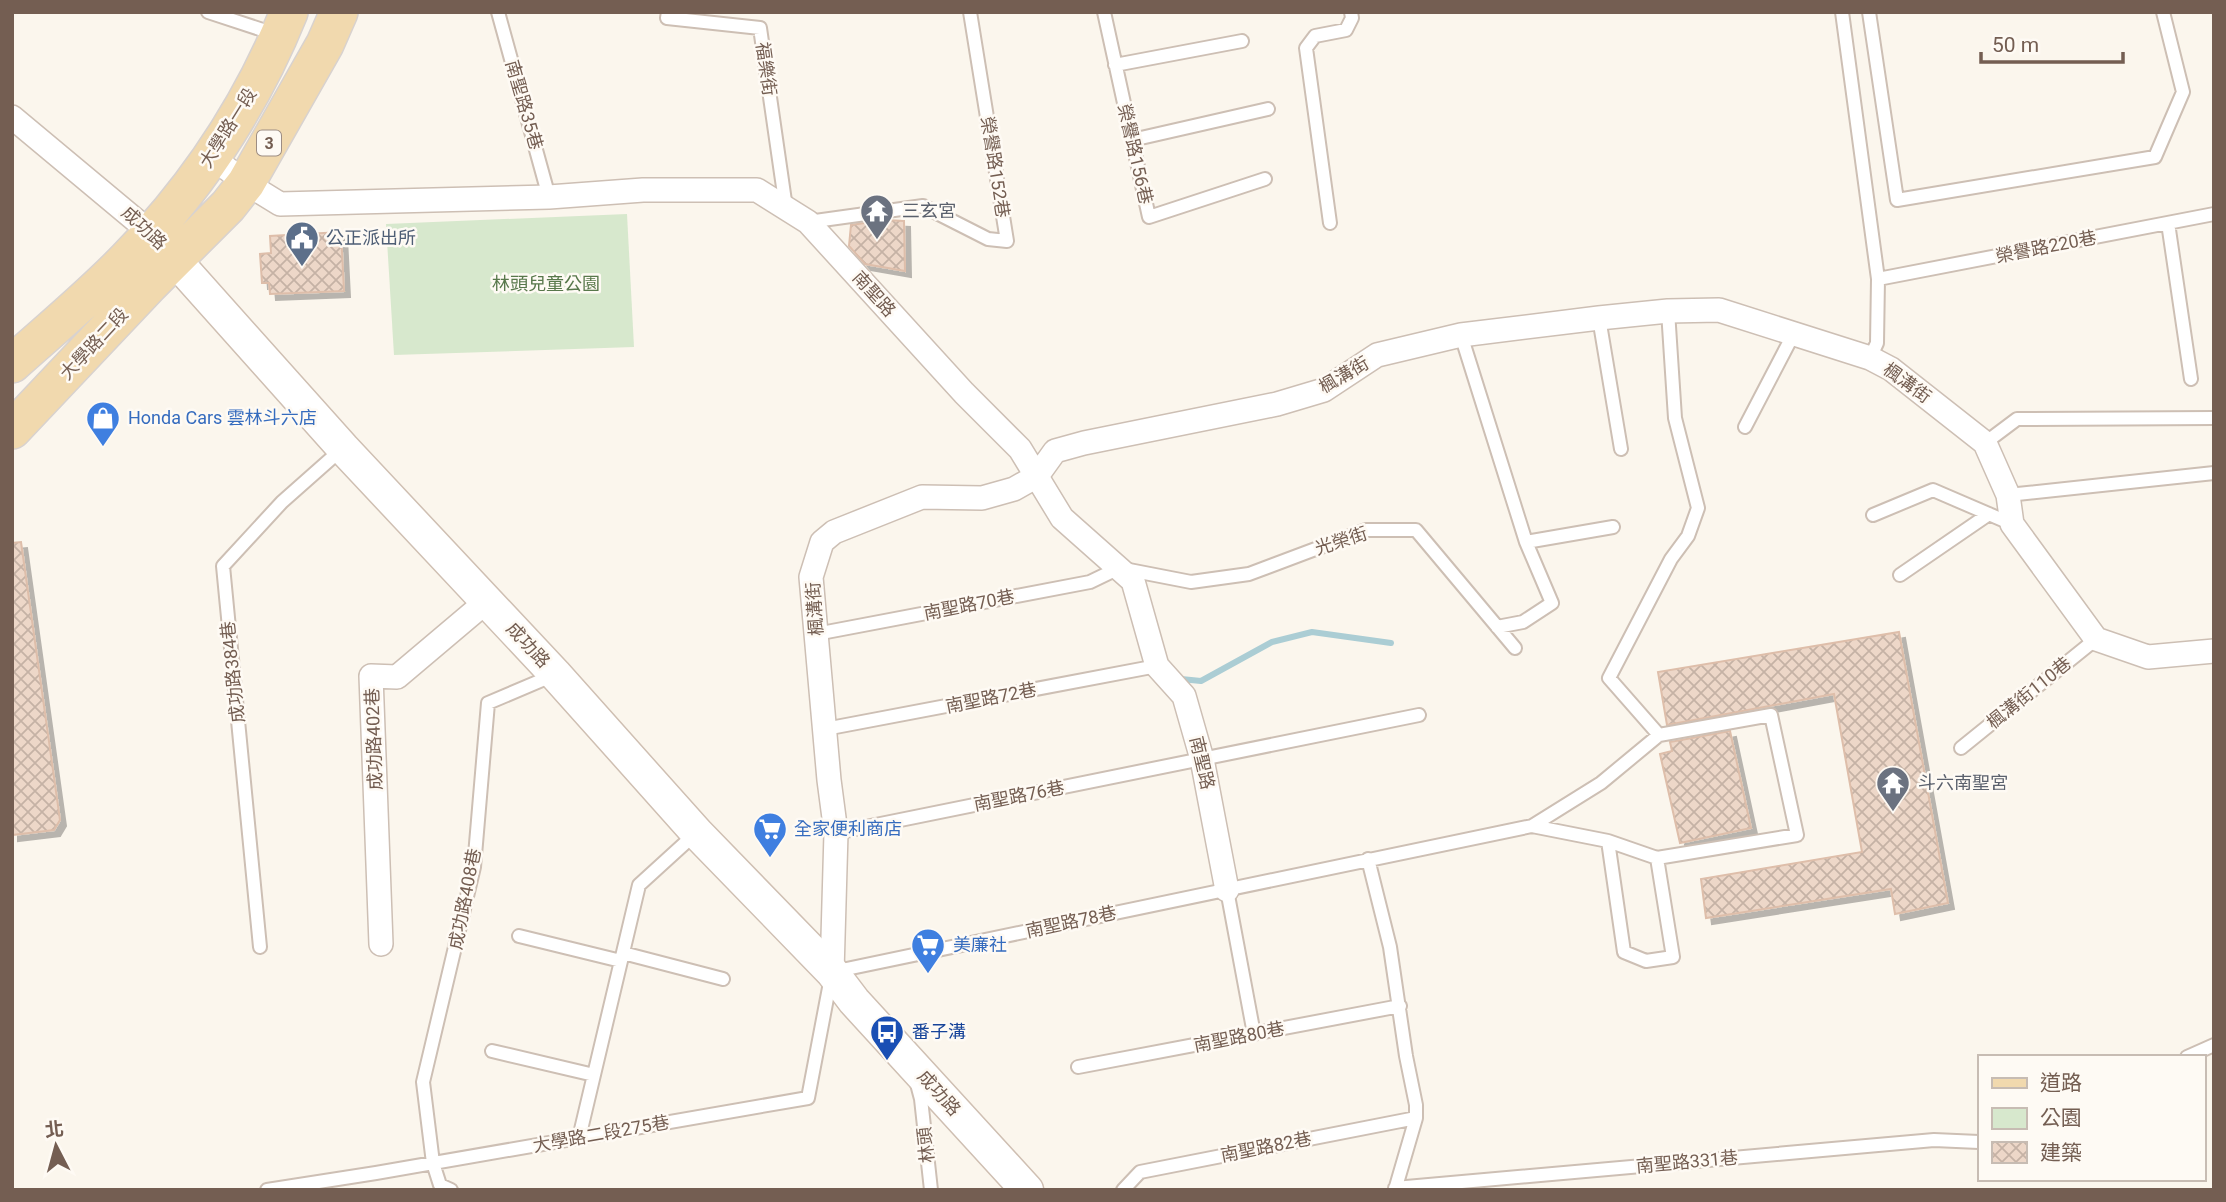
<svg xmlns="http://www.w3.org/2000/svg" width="2226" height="1202" font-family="Roboto,'Noto Sans TC',sans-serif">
<defs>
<pattern id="building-cross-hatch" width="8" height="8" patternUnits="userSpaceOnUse" patternTransform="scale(1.75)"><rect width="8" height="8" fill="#edd7c8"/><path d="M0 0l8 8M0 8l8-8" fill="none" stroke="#c5b2a5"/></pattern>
<filter id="shadow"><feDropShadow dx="6" dy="6" stdDeviation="0" flood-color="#0004"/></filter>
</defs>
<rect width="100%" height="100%" fill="#fbf6ed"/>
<!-- park -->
<path fill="#d7e8cd" d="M627,214l7,133 -240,8 -8,-131z"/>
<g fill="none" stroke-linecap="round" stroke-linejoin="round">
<!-- stream -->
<path stroke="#abcdd4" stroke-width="6" d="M1181,679l20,2 71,-39 40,-10 79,11"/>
</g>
<!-- building -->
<path fill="url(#building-cross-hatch)" stroke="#debeaa" stroke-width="2" filter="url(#shadow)" d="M885,220l19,1 1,50 -40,-7 -16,-18 2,-21z
M341,232l3,59 -74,3 -1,-11h-7l-2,-29 11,-1 -1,-17z
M21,542l39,278 -6,10 -42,5v-292z
M1899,632l49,271 -53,11 -4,-25 -185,29 -5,-39 161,-27 -28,-158 -167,31 -9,-53z
M1730,731l21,97 -71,15 -20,-89 12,-3 -2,-9z"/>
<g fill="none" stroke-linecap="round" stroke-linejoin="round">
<!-- lane casing -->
<g stroke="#cdbfb4" stroke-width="16">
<path id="lane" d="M208,12l70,23
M498,12l51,185
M668,12l-1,6 93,10 26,180
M1104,12l45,205 116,-38
M1842,12l36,267 -1,64 -7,15
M1869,12l28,188 258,-43 28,-65 -20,-80
M1115,65l127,-24
M1132,140l136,-31
M808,222l115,-16 65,33 19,2 -37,-229
M1330,223l-24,-175 9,-12 31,-6 6,-12 -1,-6
M2168,223l23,156
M1878,279l336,-65
M1599,318l22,131
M1461,335l65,207 26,61 -29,19 -26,5
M1745,427l48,-92
M1985,443l32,-24 197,-1
M2008,495l206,-22
M1873,515l60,-25 79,34
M1526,542l87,-15
M1900,575l89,-61
M816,634l274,-52 29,-14 72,14 58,-8 117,-44h50l99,118
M825,729l332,-63
M1659,735l-50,-57 62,-119 17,-23 10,-28 -23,-90 -7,-107
M1961,748l135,-109
M836,833l583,-118
M1608,841l16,111 22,9 27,-4 -16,-99
M1368,859l22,88 16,109 10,49v13l-21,72
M1227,890l27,144
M519,936l102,25
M260,947l-37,-381 59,-64 61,-54
M623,953l100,26
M492,1051l102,24
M2187,1057l27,-12
M1078,1067l322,-61
M917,1084l4,15 10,91
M579,1138l60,-253 56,-51
M1395,1188l539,-48 45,2
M267,1190l109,-17 432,-75 24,-126 700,-146 69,-43 58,-48 112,-20 26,120 -140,23 -49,-17 -76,-15
M451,1190l-11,-5 -7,-22 -10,-81 51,-215 14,-164 66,-28
M1123,1190l17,-18 276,-54"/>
</g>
<!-- street casing -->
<g stroke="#cdbfb4" stroke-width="26">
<path id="street" d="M12,117l139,116
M213,158l33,25 34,21 269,-7 94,-7h114l51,32 156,171 56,56 42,69 71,63 24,85 27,30 18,63 25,131
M381,944l-10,-268 26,1 90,-76
M832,972l4,-139 -7,-53 -18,-203 11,-35 12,-10 88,-35 60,1 32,-9 23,-13 18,-25 29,-8 193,-39 47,-14 53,-35 84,-20 138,-17 69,-7 51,-1 151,48 21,11 94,74 23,52 4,29 84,115 52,18 66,-6"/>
</g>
<!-- secondary casing -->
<g stroke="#cfbfb2" stroke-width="35">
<path id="secondary" d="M158,241l185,207 212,226 142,159 135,139 22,29 173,189"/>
</g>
<!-- primary casing -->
<g stroke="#d8d2cf" stroke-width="40">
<path id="primary" d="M12,364c38,-34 78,-67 114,-104 70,-71 126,-156 163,-248
M12,430l138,-146 78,-78 18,-23 79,-139 14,-32"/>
</g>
<!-- lane -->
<use href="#lane" stroke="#fff" stroke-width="12"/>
<!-- street -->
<use href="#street" stroke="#fff" stroke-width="23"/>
<!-- secondary -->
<use href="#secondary" stroke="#fff" stroke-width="32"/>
<!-- primary -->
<use href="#primary" stroke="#f1d9ae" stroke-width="37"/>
</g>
<!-- icons -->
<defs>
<g id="temple-pin" transform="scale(1.75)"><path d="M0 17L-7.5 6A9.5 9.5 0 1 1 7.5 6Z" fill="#6b7280" stroke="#fefaf4"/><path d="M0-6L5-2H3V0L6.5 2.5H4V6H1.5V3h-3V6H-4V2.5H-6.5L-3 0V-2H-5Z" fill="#fff"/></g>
<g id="civic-pin" transform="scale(1.75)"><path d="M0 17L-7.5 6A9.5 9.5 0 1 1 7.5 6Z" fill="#5c6f8a" stroke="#fefaf4"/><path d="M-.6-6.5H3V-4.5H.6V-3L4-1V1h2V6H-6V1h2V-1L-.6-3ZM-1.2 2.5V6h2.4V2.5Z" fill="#fff"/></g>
<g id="shop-pin" transform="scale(1.75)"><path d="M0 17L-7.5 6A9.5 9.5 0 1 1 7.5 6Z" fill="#3f7fe0" stroke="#fefaf4"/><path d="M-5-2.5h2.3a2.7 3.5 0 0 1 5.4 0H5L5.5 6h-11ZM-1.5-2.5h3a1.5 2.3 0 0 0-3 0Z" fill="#fff"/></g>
<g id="supermarket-pin" transform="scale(1.75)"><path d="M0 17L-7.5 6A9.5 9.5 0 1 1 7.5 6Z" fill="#3f7fe0" stroke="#fefaf4"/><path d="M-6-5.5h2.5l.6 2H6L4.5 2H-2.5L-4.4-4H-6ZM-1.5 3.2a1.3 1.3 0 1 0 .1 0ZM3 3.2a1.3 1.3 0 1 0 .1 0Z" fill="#fff"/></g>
<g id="bus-pin" transform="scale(1.75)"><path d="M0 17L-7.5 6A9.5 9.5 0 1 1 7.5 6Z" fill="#1a4fb4" stroke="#fefaf4"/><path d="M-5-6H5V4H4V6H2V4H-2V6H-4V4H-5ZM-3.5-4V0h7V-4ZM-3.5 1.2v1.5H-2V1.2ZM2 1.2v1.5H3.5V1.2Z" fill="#fff"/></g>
</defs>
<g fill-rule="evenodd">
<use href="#temple-pin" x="877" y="211"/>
<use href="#civic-pin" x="302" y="238"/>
<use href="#shop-pin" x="103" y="418"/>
<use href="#temple-pin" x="1893" y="783"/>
<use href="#supermarket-pin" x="770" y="829"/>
<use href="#supermarket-pin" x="928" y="945"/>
<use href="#bus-pin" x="887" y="1032"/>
</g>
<g text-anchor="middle" stroke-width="5" stroke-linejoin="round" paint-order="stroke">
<!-- shield labels -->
<rect fill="#fefaf4" stroke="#9d8d83" stroke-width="2" x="257" y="130.5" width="24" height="25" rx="5"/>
<g font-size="16" font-weight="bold" fill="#745e52">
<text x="269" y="149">3</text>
</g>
<!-- street labels -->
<g font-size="18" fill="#745e52" stroke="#fefaf4">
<text transform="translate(766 69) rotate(82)" y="6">福樂街</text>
<text transform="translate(524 105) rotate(74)" y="6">南聖路35巷</text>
<text transform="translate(228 128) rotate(-58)" y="6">大學路一段</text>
<text transform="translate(1135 154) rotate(77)" y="6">榮譽路156巷</text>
<text transform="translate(995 167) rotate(81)" y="6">榮譽路152巷</text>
<text transform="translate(144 228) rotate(43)" y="6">成功路</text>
<text transform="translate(2046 247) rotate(-11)" y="6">榮譽路220巷</text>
<text transform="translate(874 294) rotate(48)" y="6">南聖路</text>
<text transform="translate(94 344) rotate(-47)" y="6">大學路二段</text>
<text transform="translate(1344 375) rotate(-30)" y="6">楓溝街</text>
<text transform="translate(1907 383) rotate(36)" y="6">楓溝街</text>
<text transform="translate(1341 541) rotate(-18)" y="6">光榮街</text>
<text transform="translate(969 605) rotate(-11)" y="6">南聖路70巷</text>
<text transform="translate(815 609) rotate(-94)" y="6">楓溝街</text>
<text transform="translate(528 645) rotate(47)" y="6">成功路</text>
<text transform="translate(233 672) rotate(-96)" y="6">成功路384巷</text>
<text transform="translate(2029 693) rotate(-39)" y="6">楓溝街110巷</text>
<text transform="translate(991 698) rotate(-11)" y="6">南聖路72巷</text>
<text transform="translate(374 739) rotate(-92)" y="6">成功路402巷</text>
<text transform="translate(1202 763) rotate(77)" y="6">南聖路</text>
<text transform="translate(1019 796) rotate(-11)" y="6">南聖路76巷</text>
<text transform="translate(465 899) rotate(-79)" y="6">成功路408巷</text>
<text transform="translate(1071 922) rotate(-12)" y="6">南聖路78巷</text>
<text transform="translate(1239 1037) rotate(-11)" y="6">南聖路80巷</text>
<text transform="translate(939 1093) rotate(48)" y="6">成功路</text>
<text transform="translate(601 1134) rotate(-10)" y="6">大學路二段275巷</text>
<text transform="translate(926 1145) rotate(-96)" y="6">林頭</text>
<text transform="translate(1266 1147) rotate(-11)" y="6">南聖路82巷</text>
<text transform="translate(1687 1162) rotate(-5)" y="6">南聖路331巷</text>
</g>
<!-- worship labels -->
<g font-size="18" fill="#5b616d" stroke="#fefaf4" text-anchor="start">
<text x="902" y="217">三玄宮</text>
<text x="1918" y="789">斗六南聖宮</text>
</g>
<!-- service labels -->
<g font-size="18" fill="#4e5e75" stroke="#fefaf4" text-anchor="start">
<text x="326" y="244">公正派出所</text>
</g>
<!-- park labels -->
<g font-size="18" fill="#58784b" stroke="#fefaf4">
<text x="546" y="290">林頭兒童公園</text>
</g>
<!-- shop labels -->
<g font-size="18" fill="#366cbe" stroke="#fefaf4" text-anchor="start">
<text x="128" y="424">Honda Cars 雲林斗六店</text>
<text x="794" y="835">全家便利商店</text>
<text x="953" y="951">美廉社</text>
</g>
<!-- transit labels -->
<g font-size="18" fill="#164399" stroke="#fefaf4" text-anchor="start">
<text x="912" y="1038">番子溝</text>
</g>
</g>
<!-- border -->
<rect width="2226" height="1202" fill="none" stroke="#745e52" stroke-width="28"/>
<!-- legend -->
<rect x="1978" y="1055" width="228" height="126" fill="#fefaf4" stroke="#c7bcb3" stroke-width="2"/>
<rect x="1992" y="1078" width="35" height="10" fill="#f1d9ae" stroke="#c7bcb3" stroke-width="2"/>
<text x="2040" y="1090" font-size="21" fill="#745e52">道路</text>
<rect x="1992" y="1108" width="35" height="21" fill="#d7e8cd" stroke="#c7bcb3" stroke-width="2"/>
<text x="2040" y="1125" font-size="21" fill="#745e52">公園</text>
<rect x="1992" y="1142" width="35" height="21" fill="url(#building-cross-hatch)" stroke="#c7bcb3" stroke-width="2"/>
<text x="2040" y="1160" font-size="21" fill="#745e52">建築</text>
<!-- north arrow -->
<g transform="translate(56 1146) rotate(354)" stroke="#fefaf4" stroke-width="5" paint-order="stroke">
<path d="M0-5L12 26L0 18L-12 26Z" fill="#745e52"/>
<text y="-10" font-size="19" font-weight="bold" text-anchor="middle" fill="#745e52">北</text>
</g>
<!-- scale -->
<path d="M1981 52v10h142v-10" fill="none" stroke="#745e52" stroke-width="3.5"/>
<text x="1992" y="52" font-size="21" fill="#745e52" stroke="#fefaf4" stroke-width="5" paint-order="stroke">50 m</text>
</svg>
